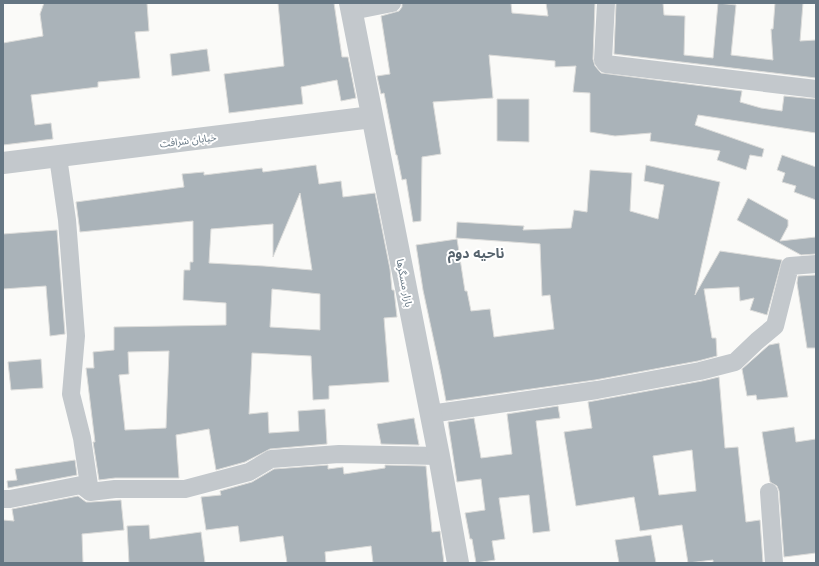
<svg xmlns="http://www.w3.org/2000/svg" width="819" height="566" font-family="'Varela Round','Noto Sans Arabic',sans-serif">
<rect width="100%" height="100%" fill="#fafaf8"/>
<!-- building -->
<path fill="#aab3b9" stroke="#dcdcda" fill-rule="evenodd" d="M44,3h103l2,28 -14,1 5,46 -42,4v5l-67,8 4,30 16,-2 2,16 -50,6v-102l40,-7 -3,-22z
M278,3h56l8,54h6l8,41 -15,3 -4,-21 -36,7 2,17 -74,9 -5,-39 60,-8z
M402,3h109l1,10 36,3 -2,-13h49l-2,56 2,7 6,7 141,18 -2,11 21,6 21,3 2,-15 32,3v34l-118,-18 -3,10 69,24 -2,8 -12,-2 -4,15 -29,-10 3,-9 -70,-10 1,-8 -36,3 -25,-4v-39l-17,-1 3,-26 -21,1v-6l-66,-6 4,43 -60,4 8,52 -19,3 -1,64 -8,1 -7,-43 -4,1 -5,-25h-1l-12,-62 -3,1 -4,-18 13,-2 -9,-58 18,-5 3,-4z
M616,3h47l1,12 21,1 -1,39 29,3 5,-55 18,2 -5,50 42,5 -2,-31h2l2,-26h28l-3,38 16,-1v38l-202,-24z
M207,49l3,22 -38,5 -2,-22z
M497,99h32v43l-32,-1z
M782,155l34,12v33l-22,-8 2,-6 -14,-4 3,-9 -8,-3z
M316,165l3,19 22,-3 2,16 32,-4 15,76 2,21h2l3,27 -13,1 5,64 -60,4v13l-16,1 -2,-44 -59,-3 -3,61 19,-2 1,21 30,-2 -1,-20 27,-2 2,35 -57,5 -25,13 -29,8 -7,-41 -33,6 3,43h-64l-16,2 -6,-38h2l-9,-74h8l-1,-16 21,-2v-23l112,-2v-22l-43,-3 1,-30h6v-8h3v-41l-113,11 -4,-30 108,-15 -2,-13 22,-2v3l58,-7 1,4zM300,193l12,77 -48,-4 -55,-3 2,-34 62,-5v33zM272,289l48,5v36l-50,-3zM169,351l-3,77 -41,2 -6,-55 10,-1 -1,-22z
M646,165l74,17 -25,113 25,-44 62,9 -15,55 -17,-5 4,-12 -14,3 -1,-14 -35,2 8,49h4l1,18 -19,5 -103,19 -149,21 -5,-27 -18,-84 -7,-45 41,-6 8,52h2l4,20 19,-2 4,28 60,-8 -4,-34 -8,1 -2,-52 -84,-6 1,-16 67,4 -1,4 48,-2 3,-18 13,2 3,-42 42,3 -2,38 28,8 6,-34 -20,-4z
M748,198l40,22v6l-8,15 36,-4v17l-15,1 -64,-35z
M57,230l8,104 -15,2 -4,-50 -43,3v-55z
M816,275v73h-9l-10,-65 1,-7z
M779,343l9,54 -31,3 -1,-5 -9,1 -5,-27 27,-24z
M41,359l2,29 -32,2 -3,-28z
M719,377l6,71 13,-1 8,75 14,-2 3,43h-50v-3l-25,3 -6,-38 -42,6 -6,-34 -58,9 -12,-74 28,-4 -4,-26 114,-21zM692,450l4,41 -37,4 -6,-39z
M558,406l2,12 -24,3 14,110 -17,2 -4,-38 -30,3 6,41 -13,2 3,19 -19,3 -4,-24h-2l-5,-26 20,-3 -4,-31 -24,3 -9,-60 26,-4 7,40 31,-4 -5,-40z
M414,418l5,27 -38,-1 -4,-20z
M794,427l2,15 20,-3v114l-32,4 -5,-66 -2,-5 -7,-4 -8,-50z
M75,460l2,15 -69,13 -1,-7 10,-1 -2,-11z
M328,465v4l15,-2 1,7 41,-6v-3l41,1 6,66 8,-1 4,32h-71l-2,-17 -46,6 1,11h-39l-4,-27 -43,6 -2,-16 -32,4 -5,-33 20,-2 -1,-4 32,-9 22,-13z
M78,496l8,6h5l30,-2 3,30 -42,4 1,29h-80v-43l11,1 -2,-12z
M149,525l1,14 51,-7 4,31h-76l-2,-37z
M651,535l5,28h-37l-4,-23z"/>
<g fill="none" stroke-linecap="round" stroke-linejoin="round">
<!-- minor -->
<path stroke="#c3c8cc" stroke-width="18" d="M606,3l-3,57 3,4 210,25
M352,11l40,-8
M58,157l9,63 9,116 -5,58 11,44 8,54
M430,414l167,-24 103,-19 35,-9 22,-21 18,-15 15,-60 26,-2
M769,492l5,71
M3,499h7l71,-14 9,7 25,-3h70l64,-17 22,-13 68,-5 100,2"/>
<!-- tertiary -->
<path stroke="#c3c8cc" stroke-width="22" d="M350,3l89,453 19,107
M3,163l369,-46"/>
</g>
<g text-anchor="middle" stroke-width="4" stroke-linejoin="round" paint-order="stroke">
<!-- street labels -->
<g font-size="10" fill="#657683" stroke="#fff">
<text transform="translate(188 140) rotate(-7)" y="4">خیابان شرافت</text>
<text transform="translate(405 283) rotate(79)" y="4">بازار مسگرها</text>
</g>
<!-- district labels -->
<g font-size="14" font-weight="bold" fill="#57646e" stroke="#fff">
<text x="476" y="258">ناحیه دوم</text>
</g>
</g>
<!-- border -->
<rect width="819" height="566" fill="none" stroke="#657683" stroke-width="8"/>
</svg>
